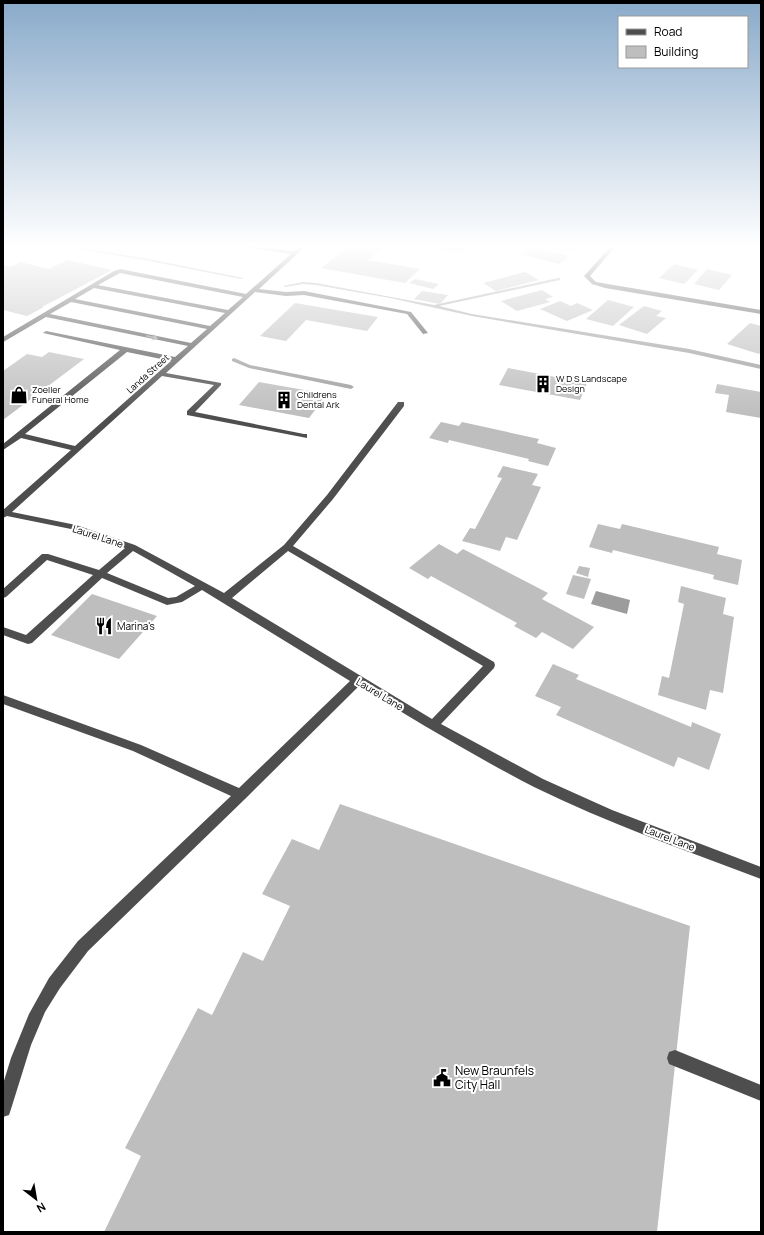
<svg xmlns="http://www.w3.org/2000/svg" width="764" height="1235" font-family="Manrope,sans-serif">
<rect width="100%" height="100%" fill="#fff"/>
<!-- water -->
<path fill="#9c9c9c" d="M596,591l34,9 -3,14 -36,-10z"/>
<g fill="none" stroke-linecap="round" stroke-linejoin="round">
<!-- stream -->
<path fill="#9c9c9c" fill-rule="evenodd" d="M55,245h7l82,13 99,20 -2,1 -97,-19z
M558,278h2v2l-121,26 33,8 217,35 72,16v4l-72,-16 -217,-37 -82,-18 -74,-13 -13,-1 -18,3 -2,-1 20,-4 13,1 118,22z
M234,358l16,7 101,20 3,2 -3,2 -102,-21 -17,-7v-2z"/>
</g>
<!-- building -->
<path fill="#bebebe" d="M350,245h36l-18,15 52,9 -15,14 -84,-15z
M415,245h53l-8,8z
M531,245h42l8,1 -6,5 -6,-2 -3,3z
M531,246l39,10 -11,8 -39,-10z
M67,260l45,10 -70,37h2l-17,9 -24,-6v-45l7,2 10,-5 29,7z
M674,264l24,6 -14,14 -25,-6z
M707,269l25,6 -13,15 -25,-6z
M525,272l14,8 -43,11 -13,-8z
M415,279l24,5 -6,5 -24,-6z
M542,290l11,7 -8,2 5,3 -33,9 -16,-10z
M422,291l26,4 -8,9 -26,-5z
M608,300l26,7 -21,19 -27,-7z
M560,301l11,5 6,-3 16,7 -26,11 -27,-12z
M295,303l83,14 -11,14 -61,-11 -20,21 -26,-5z
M644,306l18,5 -6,5 10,2 -19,16 -28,-9z
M750,323l11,3v25l-2,3 -32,-10z
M49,352l35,7 -81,61v-49l24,-17 15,3z
M508,368l79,15 -7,17 -81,-15z
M259,382l68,12 -18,24 -70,-13z
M717,384l44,8v26l-35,-6 3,-17 -14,-2z
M441,422l18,4 3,-4 77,17 -2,4 19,5 -8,18 -20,-5 1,-2 -80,-19 -1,3 -19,-5z
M503,466l35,8 -6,11 9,2 -24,53 -11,-3 -6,14 -38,-10 8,-13 5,1 27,-51 -5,-1z
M598,524l22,5 2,-5 97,23 -2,7 25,6 -4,25 -25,-6 1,-4 -101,-25 -1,3 -23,-6z
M439,544l18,10 6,-5 85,44 -6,6 52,28 -21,22 -31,-17 -6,6 -22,-12 3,-3 -86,-47 -3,3 -19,-11z
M579,566l11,2 -2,9 -12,-4z
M573,575l18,4 -7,20 -18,-5z
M681,586l45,12 -3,16 11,3 -11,76 -13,-3 -4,20 -48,-15 4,-19 7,2 15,-74 -6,-2z
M92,594l65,22 -38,43 -68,-24z
M553,664l26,11 -3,4 115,48 1,-5 29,12 -12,36 -31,-13 -4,10 -118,-52 5,-8 -26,-11z
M340,804l350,122 -33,306h-553l37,-76 -16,-8 73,-140 14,7 31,-63 20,9 27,-55 -28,-12 30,-55 27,11z"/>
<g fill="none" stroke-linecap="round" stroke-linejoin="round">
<!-- minor -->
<path fill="#4e4e4e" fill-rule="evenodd" d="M240,245l54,6 7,-6h6l-48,44 27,3 18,-1 107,21 17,21 -5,1 -16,-20 -103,-19 -18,1 -31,-4 -89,81 55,10v2l-26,27 109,22h3v4l-120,-23v-4l27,-26 -52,-9 -150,136 64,13 59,20 89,48 60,-48 43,-50 71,-93h6v4l-71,93 -40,47 201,116 1,3 -1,3 -53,56 102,55 69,31 149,57v12c-76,-29 -154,-56 -227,-92 -60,-31 -118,-66 -175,-101l-114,113 -157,152 -28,37 -15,24 -14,33 -20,64 -2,6 -6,2v-33l8,-26 18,-44 20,-36 29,-37 153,-145 -98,-45 -130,-47v-9l138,50 98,43 111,-107 -148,-91 -20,12 -15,3 -65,-27 -70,65 -4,1 -25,-9v-8l23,8 67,-60 -46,-15 -41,37 -3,1v-9l39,-35h6l51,16 26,-22 -54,-19 -64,-13 -4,2v-8l68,-60 -50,-12 -18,12v-6l117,-94 -77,-17 3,-2 129,26 13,-11 -142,-29 -41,24 -2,1v-5l111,-66 6,-2 126,25 45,-40 -49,-7zM120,273l123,24 -15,13 -130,-25zM94,288l131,25 -15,13 -135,-27zM71,302l136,27 -16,14 -141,-29zM127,352l44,9 -96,85 -50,-12zM133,551l62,35 -19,11 -8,1 -61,-25zM288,551l195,115 -51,53 -200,-121z
M612,245h5l-27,31 6,6 165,28v4l-156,-26 -13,-4 -8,-8z
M675,1050l86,35v16l-92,-37 -2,-6 2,-6z"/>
</g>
<!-- one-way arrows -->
<defs><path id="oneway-solid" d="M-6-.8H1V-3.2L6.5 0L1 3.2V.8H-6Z"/></defs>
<use fill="#959595" href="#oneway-solid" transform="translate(152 337) rotate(12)"/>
<!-- sky -->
<linearGradient id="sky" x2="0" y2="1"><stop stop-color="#89aaca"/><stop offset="0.59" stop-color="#fff"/><stop offset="1" stop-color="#fff" stop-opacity="0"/></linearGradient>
<rect width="764" height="417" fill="url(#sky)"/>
<!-- icons -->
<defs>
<g id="building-bare" transform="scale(1.38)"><path d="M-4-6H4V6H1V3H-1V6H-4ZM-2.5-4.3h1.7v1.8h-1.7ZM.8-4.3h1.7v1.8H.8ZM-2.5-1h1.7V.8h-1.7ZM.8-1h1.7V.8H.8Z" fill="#000" stroke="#fff" stroke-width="2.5" paint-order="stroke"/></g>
<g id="shop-bare" transform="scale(1.38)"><path d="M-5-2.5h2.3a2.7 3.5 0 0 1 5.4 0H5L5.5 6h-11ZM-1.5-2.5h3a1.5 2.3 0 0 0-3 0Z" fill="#000" stroke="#fff" stroke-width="2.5" paint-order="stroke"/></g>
<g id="restaurant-bare" transform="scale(1.38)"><path d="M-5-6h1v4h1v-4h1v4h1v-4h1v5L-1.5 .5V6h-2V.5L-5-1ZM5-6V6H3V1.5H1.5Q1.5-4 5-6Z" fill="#000" stroke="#fff" stroke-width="2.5" paint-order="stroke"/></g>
<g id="civic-bare" transform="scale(1.38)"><path d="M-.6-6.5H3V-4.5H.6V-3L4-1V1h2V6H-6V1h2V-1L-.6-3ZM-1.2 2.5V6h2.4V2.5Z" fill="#000" stroke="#fff" stroke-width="2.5" paint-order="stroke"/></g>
</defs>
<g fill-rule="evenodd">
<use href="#building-bare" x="543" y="384"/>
<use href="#shop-bare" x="19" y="395"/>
<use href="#building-bare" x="284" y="400"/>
<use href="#restaurant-bare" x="104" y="626"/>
<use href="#civic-bare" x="442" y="1078"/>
</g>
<g text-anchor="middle" stroke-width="4" stroke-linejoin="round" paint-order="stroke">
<!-- far-street labels -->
<g font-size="9" fill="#000" stroke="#fff">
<text transform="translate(148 374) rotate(-42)" y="3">Landa Street</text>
</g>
<!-- far-poi labels -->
<g font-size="9" fill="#000" stroke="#fff" text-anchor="start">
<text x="556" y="382">W D S Landscape<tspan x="556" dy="10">Design</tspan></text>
<text x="32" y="393">Zoeller<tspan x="32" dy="10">Funeral Home</tspan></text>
<text x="297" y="398">Childrens<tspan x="297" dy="10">Dental Ark</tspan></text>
</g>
<!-- street labels -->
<g font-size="10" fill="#000" stroke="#fff">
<text transform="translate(98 536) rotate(18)" y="4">Laurel Lane</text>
<text transform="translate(380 694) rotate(31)" y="4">Laurel Lane</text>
<text transform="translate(670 838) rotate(21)" y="4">Laurel Lane</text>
</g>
<!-- poi labels -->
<g font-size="10" fill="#000" stroke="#fff" text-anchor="start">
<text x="117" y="630">Marina's</text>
</g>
<!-- near-poi labels -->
<g font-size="12" fill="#000" stroke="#fff" text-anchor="start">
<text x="455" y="1075">New Braunfels<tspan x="455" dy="14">City Hall</tspan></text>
</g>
</g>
<!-- border -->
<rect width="764" height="1235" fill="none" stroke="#000000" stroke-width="8"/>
<!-- legend -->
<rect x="618" y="16" width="130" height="52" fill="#ffffff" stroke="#999999"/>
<rect x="626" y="29" width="20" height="6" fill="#4e4e4e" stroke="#999999"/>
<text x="654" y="36" font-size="12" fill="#000000">Road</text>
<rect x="626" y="46" width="20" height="12" fill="#bebebe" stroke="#999999"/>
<text x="654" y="56" font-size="12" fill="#000000">Building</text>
<!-- north arrow -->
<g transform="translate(36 1199) rotate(149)" stroke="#ffffff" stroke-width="3" paint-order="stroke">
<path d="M0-3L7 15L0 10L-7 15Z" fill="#000000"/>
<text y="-6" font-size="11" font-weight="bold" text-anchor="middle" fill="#000000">N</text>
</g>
</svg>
